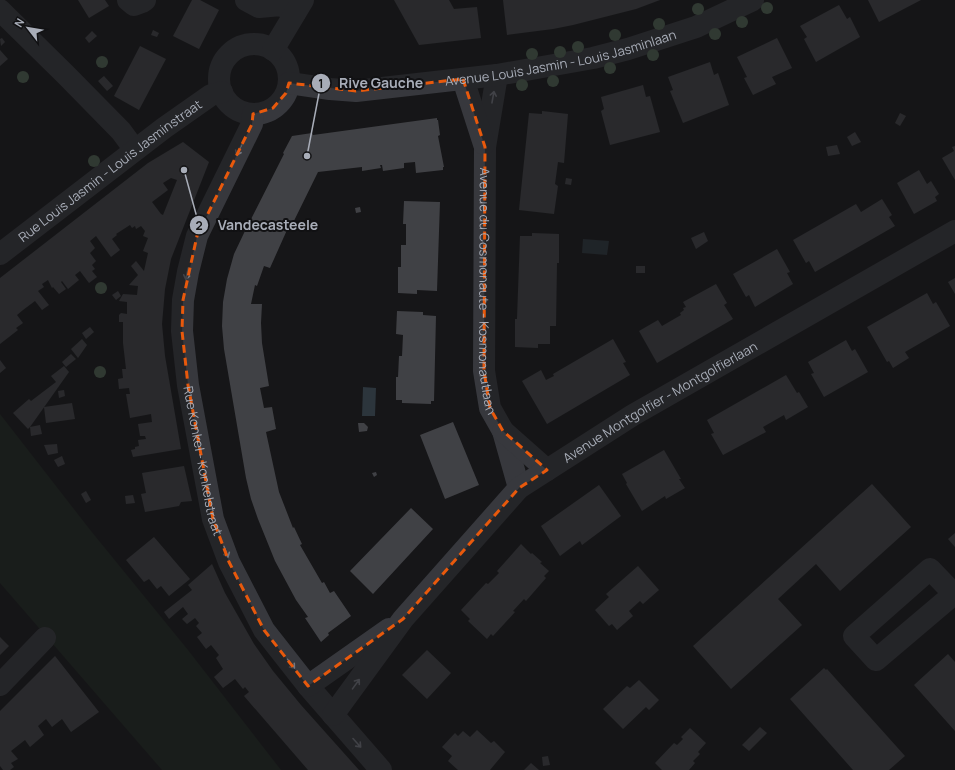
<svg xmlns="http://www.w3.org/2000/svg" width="955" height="770" font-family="Manrope,sans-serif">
<rect width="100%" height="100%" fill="#161618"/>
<!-- green -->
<path fill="#1e261f" d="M0,414l91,117 97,119 93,120h-119l-162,-187z"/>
<!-- water -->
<path fill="#2c353c" d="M583,239l26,2 -2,14 -25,-2z
M363,387l13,1 -1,28h-13z"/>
<!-- building -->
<path fill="#404145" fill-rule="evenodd" d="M78,0h27l4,6 -20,12z
M192,0h8l19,10 -20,39 -26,-13z
M394,0h55l5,9 23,-2 4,31 -62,7z
M503,0h157l-24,9 -63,16 -20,4 -46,6z
M868,0h53l-42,22z
M839,5l8,14 3,-2 10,20 -44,25 -12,-23 3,-2 -7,-11z
M153,30l6,3 -2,4 -6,-2z
M92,31l5,5 -8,7 -4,-5z
M2,38l3,4 -4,4 -1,-7z
M777,38l15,30 -20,9 4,7 -23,11 -9,-17 3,-1 -10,-20z
M140,46l26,13 -27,51 -25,-14z
M0,50l8,9 -8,7z
M710,62l4,13 4,-2 11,32 -46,18 -13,-32 3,-1 -5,-13z
M104,76l9,10 -6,5 -9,-10z
M643,85l3,12 4,-1 10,36 -50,13 -9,-34 3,-2 -3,-12z
M542,111l26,3 -4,49 -6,-1 -3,22 3,2 -4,28 -35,-4 10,-97 13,1z
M900,113l6,3 -6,10 -5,-3z
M437,118v2h1l2,15 -2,1 6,31h-1v3l-27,3 -1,-11 -11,1v5l-21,3 -1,-6h-2l1,3 -19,3v-4l-44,5 -29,59 -2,-1 -17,38 -6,-2 -7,20 -2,-1 -4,19h11l-1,19 1,20 7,43 -9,2 4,20 8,-1 4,22 -10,3 13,60 14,36 1,-1 8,17 -2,1 22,38 2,-1 6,11 4,-2 17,25 -23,17 1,2 -8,7 -16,-24 3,-1 -12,-17 -21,-39 -17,-42 -7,-20 -5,-21 -22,-129 -2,-23 1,-24 4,-23 7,-25 10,-21 40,-79 -1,-1 9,-17 20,-3 1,2z
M855,132l6,10 -9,4 -5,-9z
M183,142l26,20 -38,97 -6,30 -3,35 3,32 16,93 -48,8 -2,-7 4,-1v-2l4,-1 -1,-6 8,-1 -1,-3h-5l-2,-12 14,-2 -1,-8 -21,4 -4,-24h4l-1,-6 -10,1 -1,-10 5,-1 -1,-9h4l-3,-26v-21h-4v-7l2,-2 6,1v-12l-8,-1 4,-7 14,1 1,-9 -9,-1 9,-10 -7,-9 5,-5 8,10 4,-18 -5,-2 5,-13 -5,-2 2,-5 -4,-5 -5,3 -1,-3 -3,2 -2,-3 -14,9 1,1 -5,4 8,11 -9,7 -15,-21 -6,5 5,7 -5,5 6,8 -4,4 3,4 -3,2 5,6 -8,6 -9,-12 -5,4 4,5 -11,9 -6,-8 -1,1 5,7 -7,5 -6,-7 -1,1 -4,-8 -6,4 2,3 -6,4 11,14 -7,5 -7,-9 -12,9 -6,5 6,8 -7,5 2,2 -18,14v-66l148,-115zM171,178l6,2 -14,35 -2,-1 -9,-12 16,-12 -5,-7z
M837,145l3,9 -12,2 -2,-9z
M955,146v34l-13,-22 12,-7 -2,-4z
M919,170l8,14 4,-3 8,13 -4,3 2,4 -23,13 -17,-31z
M566,178l6,1 -1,6 -6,-1z
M882,199l10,16 -3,2 6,9 -80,46 -6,-11 -3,2 -13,-23 63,-36 5,8z
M404,201l36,1 -3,89 -20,-1v4l-19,-1v-26h3v-22h5v-21h-3z
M360,207l1,5 -5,1 -1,-5z
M704,232l4,9 -12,8 -5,-11z
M532,233l27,1v29h-2l-1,63h-6v18h-12v4l-23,-1v-28h2l3,-83h12z
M777,249l13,23 -3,1 6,11 -38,23 -6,-12 -3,2 -13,-23z
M636,266h9v7h-9z
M955,278v16l-7,-12z
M716,284l11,19 -3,2 9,14 -76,44 -18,-32 19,-11 4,6 19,-11 -1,-2 4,-3 -1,-2 3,-1 -3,-5z
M118,291l3,5 -5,4 -4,-5z
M927,293l6,11 3,-2 14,24 -45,26 4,6 -16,10 -4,-7 -2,1 -20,-35z
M397,311l26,1v3l13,1 -2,85h-3v3l-29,-1v-3h-6v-23h2l1,-21h3l1,-21 -7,-1z
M90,327l4,5 -8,7 -4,-6z
M82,339l5,6 -9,13 -7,-9z
M613,339l13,23 -3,1 7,12 -83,49 -25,-43 19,-11 5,10 8,-4 -1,-2z
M846,340l6,11 3,-2 13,23 -44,25 -13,-23 3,-1 -6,-11z
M71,354l5,5 -10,8 -4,-5z
M0,360l6,8 -6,5z
M64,366l5,6 -39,55 10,-2 2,9 -11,2 -1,-9 -2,2 -15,-16 16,-14 2,2 25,-19 -5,-6z
M786,375l11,18 2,-1 9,15 -22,13 -2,-5 -21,12 3,5 -43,23 -12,-21 3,-1 -7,-13z
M64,390l1,6 -6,2 -1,-7z
M72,403l3,16 -29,4 -2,-16z
M453,422l26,63 -34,14 -25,-64z
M358,423h6l4,4 -1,4 -8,1z
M57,444l1,9 -10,2 -4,-10z
M664,450l17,29h-2l6,9 -19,11 -1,-3 -23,15 -16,-27 1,-1 -5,-9z
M62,456l3,8 -7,3 -4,-7z
M184,466l8,35 -11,1 -2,4 -34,6 -4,-18 5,-1 -4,-20z
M376,472l1,3 -3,2 -2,-4z
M872,484l39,43 -71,64 -24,-27 -38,35 24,26 -71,64 -38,-43z
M599,485l22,31 -39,29 -2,-4 -20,15 -19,-30z
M86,491l5,9 -5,3 -5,-9z
M133,495l2,8 -9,1 -1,-8z
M411,508l22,21 -60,65 -23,-23z
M955,533v14l-7,-8z
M154,537l36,42 -21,17 -8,-10 -4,3 -8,-10 -5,3 -18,-22z
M521,544l10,10 1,-1 10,9 -2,1 9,8 -5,5 2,2 -20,23 -2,-2 -11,12 2,1 -22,24 -2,-2 -4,5 -19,-18 2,-2 -9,-9 25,-27 2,1 11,-11 -2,-2z
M212,564l13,29 29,51 19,27 28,34 58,65h-51l-64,-74 5,-4 -4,-5 -2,2 -8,-10 -12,9 -9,-11 9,-8 -7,-11 3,-3 -8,-10 -5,4 -9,-12 5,-4 -6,-7 3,-3 -4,-5 -8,6 -5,-5 6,-5 -5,-7 -14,12 -5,-7 28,-22 -4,-5z
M638,566l21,24 -16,14 -3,-3 -11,10 4,5 -16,14 -5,-6 -3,2 -14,-16 14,-13 -3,-3z
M0,637l9,9 -9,9z
M427,650l24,23 -24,26 -25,-24z
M948,654l7,8v69l-41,-46z
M55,656l44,56 -28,20 -9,-13 -10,8 -6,-8 -8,7 6,9 -14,12 -5,-7 -14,11 7,8 -7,4 3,4 -4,3h-7l-3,-4v-55z
M824,668l2,2 1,-1 78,87 -16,14h-36l-63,-71z
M639,680l20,20 -10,10 -3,-3 -23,22 -20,-20 24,-23 3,2z
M760,727l7,6 -18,18 -7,-6z
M690,728l16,15 -8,9 2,2 -7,7 2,2 -6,7h-27l-7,-7 19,-20 3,2 6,-6 -2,-2z
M477,730l14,13 3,-2 11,11 -15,18h-32l-10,-9 4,-5 -10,-9 13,-14 3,3 5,-5 7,6z
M548,756l2,9 -7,1 -1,-9z
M531,763l8,7h-15z"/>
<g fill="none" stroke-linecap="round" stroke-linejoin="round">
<!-- minor -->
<g stroke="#37383d" stroke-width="22">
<path d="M128,0l6,5 8,-3 3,-2"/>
<path d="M246,0l13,7 22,-2 14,8"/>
<path d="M0,10l66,65 55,56 14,19"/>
<circle cx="254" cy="79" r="35"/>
<path d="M273,50l30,-50"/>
<path id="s1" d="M497,75l-12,72 -1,224 6,37 13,23 16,57"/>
<path d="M463,79l21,65"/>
<path id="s2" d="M289,83l41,6 26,2 141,-16 96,-17 35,-9 68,-22 57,-27"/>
<path id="s3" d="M253,114l-1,10 -55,112 -9,36 -5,28 -1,31 6,54 25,134 16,43 35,68 44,56 73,84"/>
<path id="s4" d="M0,254l164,-126 47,-33 11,-3"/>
<path d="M503,431l44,39"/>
<path d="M954,594l-78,66 -22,-24 76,-67 24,25 1,2"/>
<path d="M0,685l45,-47"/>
<path d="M308,686l81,-57"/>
<path id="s5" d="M333,715l70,-96 116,-131 114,-73 322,-184"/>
</g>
</g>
<!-- trees -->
<g fill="#506452">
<circle cx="767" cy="8" r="6"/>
<circle cx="698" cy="9" r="6"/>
<circle cx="742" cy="22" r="6"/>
<circle cx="659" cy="24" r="6"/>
<circle cx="715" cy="34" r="6"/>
<circle cx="615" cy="35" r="6"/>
<circle cx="578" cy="47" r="6"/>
<circle cx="560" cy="52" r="6"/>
<circle cx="532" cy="54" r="6"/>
<circle cx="653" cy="55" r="6"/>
<circle cx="102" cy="62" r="6"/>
<circle cx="610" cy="68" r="6"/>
<circle cx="23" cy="77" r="6"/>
<circle cx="553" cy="81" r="6"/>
<circle cx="522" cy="85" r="6"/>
<circle cx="94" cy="161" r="6"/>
<circle cx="101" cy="288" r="6"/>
<circle cx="100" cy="372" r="6"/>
</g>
<!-- one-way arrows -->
<defs><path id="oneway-shaft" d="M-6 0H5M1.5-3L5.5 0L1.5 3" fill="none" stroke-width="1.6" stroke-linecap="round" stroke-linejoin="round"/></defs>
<g stroke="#757881">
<use href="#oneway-shaft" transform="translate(493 97) rotate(-80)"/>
<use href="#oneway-shaft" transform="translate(239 150) rotate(116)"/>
<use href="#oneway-shaft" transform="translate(187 274) rotate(102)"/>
<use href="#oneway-shaft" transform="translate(226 552) rotate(69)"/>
<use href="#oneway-shaft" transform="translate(291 664) rotate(52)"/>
<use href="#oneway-shaft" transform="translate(356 684) rotate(-54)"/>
<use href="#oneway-shaft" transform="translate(357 743) rotate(48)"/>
</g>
<!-- marked area -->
<path d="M0 0H955V770H0ZM463,79l22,68 -1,224 6,37 13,23 44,39 -28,18 -116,131 -95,67 -44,-56 -35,-68 -16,-43 -25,-134 -6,-54 1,-31 14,-64 55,-112 1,-10 20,-6 13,-15 3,-10 67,8z" fill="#161618" fill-opacity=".55" fill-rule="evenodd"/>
<path fill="none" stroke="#e8590c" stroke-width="3" stroke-dasharray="8 5" stroke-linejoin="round" d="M463,79l22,68 -1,224 6,37 13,23 44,39 -28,18 -116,131 -95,67 -44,-56 -35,-68 -16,-43 -25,-134 -6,-54 1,-31 14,-64 55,-112 1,-10 20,-6 13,-15 3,-10 67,8z"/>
<g text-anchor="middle" stroke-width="4" stroke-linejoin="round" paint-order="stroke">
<!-- street labels -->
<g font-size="13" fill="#a8adb8" stroke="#111113">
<text dy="5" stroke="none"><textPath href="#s2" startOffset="275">Avenue Louis Jasmin - Louis Jasminlaan</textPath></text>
<text dy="5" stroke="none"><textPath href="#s4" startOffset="138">Rue Louis Jasmin - Louis Jasminstraat</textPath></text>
<text dy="5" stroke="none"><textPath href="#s1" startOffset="217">Avenue du Cosmonaute - Kosmonautlaan</textPath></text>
<text dy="5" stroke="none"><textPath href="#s5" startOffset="459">Avenue Montgolfier - Montgolfierlaan</textPath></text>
<text dy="5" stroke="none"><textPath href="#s3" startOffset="363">Rue Konkel - Konkelstraat</textPath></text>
</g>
</g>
<!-- callouts -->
<path fill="none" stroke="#a8adb8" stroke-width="1.5" d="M307 156L321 83M184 170L199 225"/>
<g fill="#a8adb8" stroke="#111113" stroke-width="1.5">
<circle cx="307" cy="156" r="4"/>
<circle cx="184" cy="170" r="4"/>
<circle cx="321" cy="83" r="10"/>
<circle cx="199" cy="225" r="10"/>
</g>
<g font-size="12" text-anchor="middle" font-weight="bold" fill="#111">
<text x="321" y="88">1</text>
<text x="199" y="230">2</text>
</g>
<g font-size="14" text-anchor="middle" font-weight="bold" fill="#a8adb8" stroke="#111113" stroke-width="4" stroke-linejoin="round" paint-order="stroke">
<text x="381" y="88">Rive Gauche</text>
<text x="268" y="230">Vandecasteele</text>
</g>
<!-- north arrow -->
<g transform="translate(28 28) rotate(301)" stroke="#111113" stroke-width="3" paint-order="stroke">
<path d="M0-3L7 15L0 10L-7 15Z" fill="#a8adb8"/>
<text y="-6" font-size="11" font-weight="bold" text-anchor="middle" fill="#a8adb8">N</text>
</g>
</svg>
